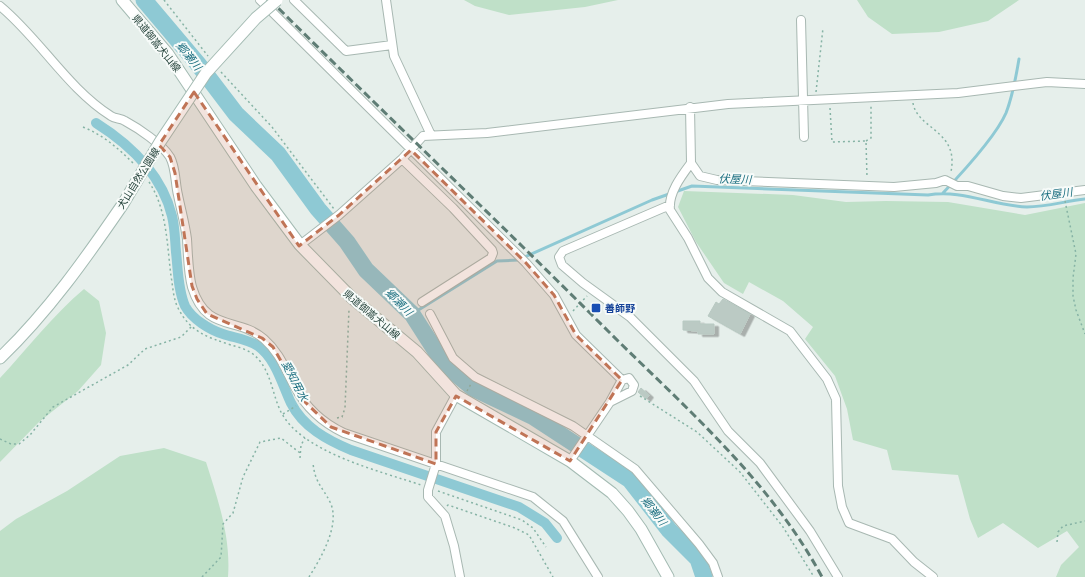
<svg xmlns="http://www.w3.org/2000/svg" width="1085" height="577" font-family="Rubik,'Noto Sans JP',sans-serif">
<defs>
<filter id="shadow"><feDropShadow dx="4.5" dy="2.5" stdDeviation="0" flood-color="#0004"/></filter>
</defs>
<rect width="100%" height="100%" fill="#e6efeb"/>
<!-- green -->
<path fill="#bfe0c8" d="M464,0h154l-33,7 -76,8 -34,-9z
M857,0h162l-31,21 -49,11 -47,2 -24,-17z
M684,191l109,4 53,7 40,-1 62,1 77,13 60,-12v374h-29l5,-12 18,-18 -12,-16 -29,17 -35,-25 -25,15 -8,-19 -12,-44 -66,-5 -5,-20 -34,-10 -6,-31 -12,-33 -30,-37 8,-12 -30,-26 -34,-19 -6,12 -19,-11 -28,-41 -18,-35z
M84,289l15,12 7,32 -5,32 -23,26 -39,31 -39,40v-84c28,-30 53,-63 84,-89z
M164,448l42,14c12,38 25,75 22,115h-228v-46l16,-12 51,-28 53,-35z"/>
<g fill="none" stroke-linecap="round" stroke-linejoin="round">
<!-- stream -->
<path stroke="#8ec9d4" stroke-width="3" d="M943,193c18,-19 53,-57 63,-80 7,-18 10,-36 13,-54
M412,314l85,-53 21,-1 134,-60 40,-14 236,9c34,-6 65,11 99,12 19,0 39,-6 58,-8"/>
<!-- canal -->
<path stroke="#8ec9d4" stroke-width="10" d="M96,123c35,22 66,52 76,93 3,12 3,25 4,36 2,18 2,38 9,54 7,13 25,24 38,28 12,4 24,5 35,12 18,13 24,38 33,57 12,24 36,37 60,47l168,57 26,16 12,15"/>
<!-- river -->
<path stroke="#8ec9d4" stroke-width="17" d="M144,0l54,64 38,50 42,40 40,55 29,33 19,28 46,44 32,50 29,24 59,28 98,64 39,50 29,29 6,18"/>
</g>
<!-- building -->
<path fill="#bbcac4" stroke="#b8c9c2" filter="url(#shadow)" d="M723,299l27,15 -10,20 -32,-18 8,-14 3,2z
M683,321h17v3h14v10h-16v-3l-15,-1z
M641,388l8,7 -3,4 -8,-7z"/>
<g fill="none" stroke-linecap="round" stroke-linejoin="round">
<!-- minor casing -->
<g stroke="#a8b8b2" stroke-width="10">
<path id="minor" d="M260,0l266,263 28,32 22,40 46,45
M294,0l52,51 46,-6
M386,0l8,56 37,79
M0,6c40,33 67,82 111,110 4,3 10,2 14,5 13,7 37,23 45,36 6,11 5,26 8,38 3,15 7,29 9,44 1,15 1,33 5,48 14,46 45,29 72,52 16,14 21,30 31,48 11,21 28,36 49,46l189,64 30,24 35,56
M801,20l3,117
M690,107l1,56 9,13 17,4 177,7 42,-4 9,-3 12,6h11l35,10 18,2 64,-8
M402,159l51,49 39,42 1,3 -2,5 -69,44
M691,163c-9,12 -23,30 -21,47l18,28 20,40 14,14 68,39 37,48 9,20 2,87 4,21 7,16 43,16 22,23 19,15
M670,205l-107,46 -4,6 3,8 21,18 47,34 64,64 34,50 32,32 50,68 28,46
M300,245l39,-30 63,-56 21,-23 64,-3 241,-29 230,-11 89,-11 38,2
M430,314l23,44 22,19 98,49 62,43 64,75 14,19 5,14
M456,395l-20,37v32l-8,26v7l17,19 9,30 6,31
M570,461l40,-59 12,-22 7,-2 5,7 -2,6 -22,11"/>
</g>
<!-- secondary casing -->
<g stroke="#a4bbb3" stroke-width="13">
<path id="secondary" d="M122,0l46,54 88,132 44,59 52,53 65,54 39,43 114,66 42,32 16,18 13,18 27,48
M0,358c48,-46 86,-100 123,-154"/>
</g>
<!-- path -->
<path stroke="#86b3a5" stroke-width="1.5" stroke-dasharray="2 3" stroke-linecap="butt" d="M164,0l44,56
M221,72l51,55 62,82
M816,92l7,-64
M913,103c4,24 39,27 39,58 0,4 0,9 -2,12
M830,108l2,34 34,-1 1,36
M83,127c20,8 35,21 51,37
M866,141l5,-3v-32
M149,182c18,27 18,63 22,94 2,11 2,22 7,32 12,24 29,29 53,37 7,2 15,4 22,9 18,15 18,36 27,56 19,42 100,61 141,75
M1065,201l11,53 -3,24v18l3,14 9,24
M573,311l14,-15
M467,391l4,-7
M640,396l57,36 43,40 43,55 31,50
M283,414l13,-8
M337,418l5,-1 3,-9 4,-99
M0,439l11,5h8l11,-9 23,-28 75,-42 17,-16 36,-12 11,-11
M300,458l1,-13 4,-7
M438,491l84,29 11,8 13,19
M447,506l1,-1 67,23 14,7 24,42
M1057,542l1,-10 5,-6 22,-5
M202,577l19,-20 2,-33 10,-11 10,-36 17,-35 21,-4 19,15
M309,577c12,-19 32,-53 21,-75 -8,-16 -15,-19 -17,-39"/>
<!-- minor -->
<use href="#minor" stroke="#fff" stroke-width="8"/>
<!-- secondary -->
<use href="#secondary" stroke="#fff" stroke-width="11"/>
<!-- rail -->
<path stroke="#5f7d75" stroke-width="3" stroke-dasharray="8 4" stroke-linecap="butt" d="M270,0c113,112 229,222 342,335 76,75 159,147 210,242"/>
<!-- secondary-bridge casing -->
<g stroke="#a4bbb3" stroke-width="13" stroke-linecap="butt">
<path id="secondary-bridge" d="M123,204l37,-62 46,-69 50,-55 21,-18"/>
</g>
<!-- secondary-bridge -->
<use href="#secondary-bridge" stroke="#fff" stroke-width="11"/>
</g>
<!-- marked area -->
<path fill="#c07456" fill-opacity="0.2" stroke="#c07456" stroke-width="3" stroke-dasharray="8 5" stroke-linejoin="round" d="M194,92l105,154 40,-31 72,-65 115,113 28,32 22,40 46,45 -52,81 -114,-65 -20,36v32l-105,-37 -27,-26 -31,-54 -11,-9 -55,-24 -10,-15 -5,-13 -17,-113 -5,-16 -11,-12z"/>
<!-- markers -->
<rect fill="#1a4fb4" stroke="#f7fbf9" stroke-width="1.5" x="591" y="303" width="10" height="10" rx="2"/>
<g text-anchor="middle" stroke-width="4" stroke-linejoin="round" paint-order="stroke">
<!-- street labels -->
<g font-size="10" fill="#24423a" stroke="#f7fbf9">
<text transform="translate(157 43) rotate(51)" y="4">県道御嵩犬山線</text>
<text transform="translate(138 178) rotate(-58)" y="4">犬山自然公園線</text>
<text transform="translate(372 314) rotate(40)" y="4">県道御嵩犬山線</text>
</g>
<!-- transit labels -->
<g font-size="10" font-weight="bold" fill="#164399" stroke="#f7fbf9" text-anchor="start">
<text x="605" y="312">善師野</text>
</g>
<!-- water labels -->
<g font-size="11" font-style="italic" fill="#1c6f80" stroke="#f7fbf9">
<text transform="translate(189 56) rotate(51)" y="4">郷瀬川</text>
<text transform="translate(735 179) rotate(2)" y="4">伏屋川</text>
<text transform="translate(1056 194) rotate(-8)" y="4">伏屋川</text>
<text transform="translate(399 302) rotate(45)" y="4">郷瀬川</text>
<text transform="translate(295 381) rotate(63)" y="4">愛知用水</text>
<text transform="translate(654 511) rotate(52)" y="4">郷瀬川</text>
</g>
</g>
</svg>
